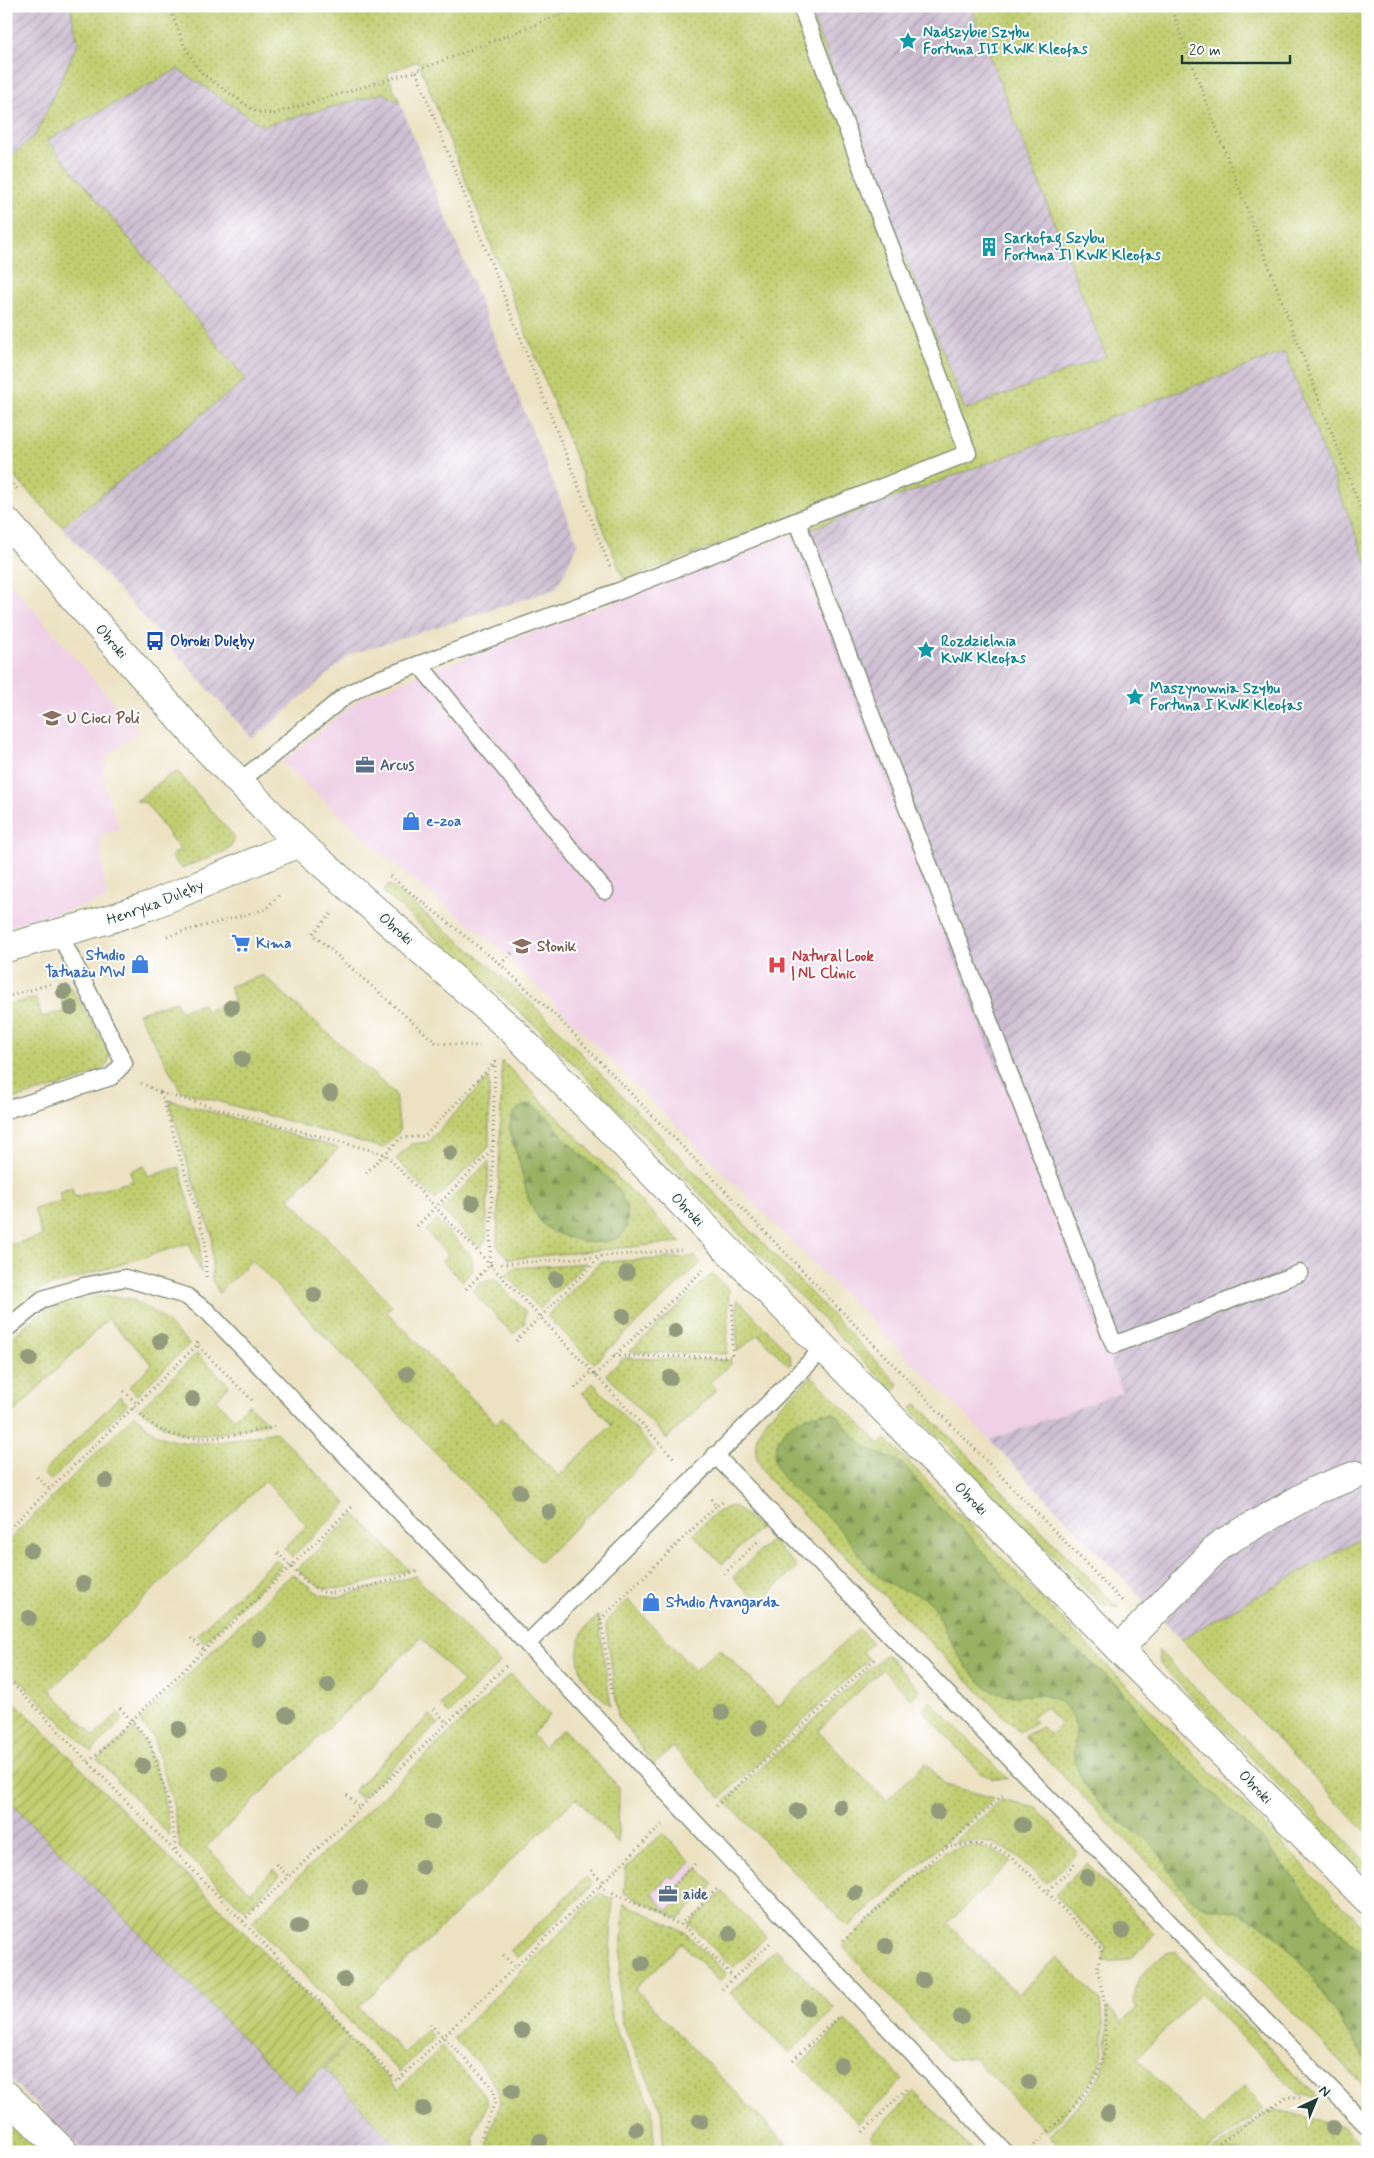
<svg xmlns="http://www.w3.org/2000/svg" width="1374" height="2158" font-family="Mynerve,sans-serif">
<defs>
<pattern id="industrial-furrows" width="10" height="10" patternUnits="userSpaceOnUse" patternTransform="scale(1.25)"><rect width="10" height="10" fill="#cdbed2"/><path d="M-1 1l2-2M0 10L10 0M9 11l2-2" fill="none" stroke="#a69cab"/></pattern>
<pattern id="grass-dots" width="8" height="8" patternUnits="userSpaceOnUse" patternTransform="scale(1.25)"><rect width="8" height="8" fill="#c1ce6f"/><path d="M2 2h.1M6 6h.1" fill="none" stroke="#9ca85c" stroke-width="1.8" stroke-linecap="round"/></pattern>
<pattern id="forest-firs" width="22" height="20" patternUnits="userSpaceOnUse" patternTransform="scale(1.25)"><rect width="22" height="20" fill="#98b162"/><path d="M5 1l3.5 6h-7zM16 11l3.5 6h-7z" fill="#7b9152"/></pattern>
<pattern id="garden-furrows" width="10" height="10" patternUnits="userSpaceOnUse" patternTransform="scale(1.25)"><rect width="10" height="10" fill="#c1ce6f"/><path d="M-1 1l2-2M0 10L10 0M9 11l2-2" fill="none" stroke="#9ca85c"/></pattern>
</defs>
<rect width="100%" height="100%" fill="#fff"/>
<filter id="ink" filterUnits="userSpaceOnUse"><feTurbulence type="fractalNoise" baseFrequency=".02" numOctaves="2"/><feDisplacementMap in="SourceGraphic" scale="10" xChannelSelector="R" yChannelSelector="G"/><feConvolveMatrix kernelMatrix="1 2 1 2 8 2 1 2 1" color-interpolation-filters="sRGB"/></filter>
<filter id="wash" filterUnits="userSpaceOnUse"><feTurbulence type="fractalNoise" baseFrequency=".0096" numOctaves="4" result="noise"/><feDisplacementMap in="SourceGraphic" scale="20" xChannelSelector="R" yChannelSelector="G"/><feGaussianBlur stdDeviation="1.12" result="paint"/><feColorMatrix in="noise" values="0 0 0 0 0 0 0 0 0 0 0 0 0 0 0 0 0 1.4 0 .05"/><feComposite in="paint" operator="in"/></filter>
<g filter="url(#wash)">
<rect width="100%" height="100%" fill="#ece2c2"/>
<!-- built -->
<path fill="#efd0e6" d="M791,535l331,857 -132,48 -492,-493 -115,-92 -101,-93 80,-65z
M6,578l132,153 -30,25 -5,15 2,18 15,41 -20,4 6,65 -100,28z
M663,1833l50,52 -34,34 -55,-26 2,-25z"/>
<!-- industrial -->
<path fill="url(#industrial-furrows)" d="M6,6h64l8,36 -42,92 -30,27z
M808,6h162l136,350 -141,54z
M178,69l85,57 120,-33 17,10 178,441 -22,45 -205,65 -98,85 -191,-212 184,-148 -200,-239z
M1286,352l82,214v968l-187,105 -191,-199 132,-48 -331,-857 20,-6z
M6,1798l291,294 27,-24 79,84h-318l-79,-77z"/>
<!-- grass -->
<path fill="url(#grass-dots)" stroke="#708652" d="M70,6h738l157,404 141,-54 -136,-350h398v560l-83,-214 -474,177 -7,-17 -180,68 -206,-519 -31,12 13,30 -17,-10 -120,33 -85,-57 -131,71 199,239 -184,148 -56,-59v-307l30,-27 42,-91z
M178,772l57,66 -5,9 -6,5 -43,16 -10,-12 9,-6 -34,-47 -10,-2 32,-25z
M389,885l95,76 63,57 352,367 -6,6 -355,-363 -155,-136z
M261,976h3l131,118 5,37 -17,17 -202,-57 -43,-78 38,-12 3,10 24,-7 2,7 29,-10 -4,-15z
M70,986l38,64c1,6 2,11 -2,16 -9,13 -81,29 -100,35v-96l30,-7 6,19 23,-6 -6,-20z
M502,1061l179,181 -172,17 -12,-13z
M489,1077v70l-54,53 -39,-41 15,-15 17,-2z
M169,1100l170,48 -50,50 103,108 -5,6 109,111 6,-5 57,58 53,-51 -30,-32 11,-10 62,68 -115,111 -288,-302 -33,33 -7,-13v-45l-20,-56z
M489,1161l-3,78 -6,9 -39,-39z
M145,1166l3,11 31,-10 21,72 1,34 -12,-30 -148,46 -35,29v-83l4,10 32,-9 -8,-27 27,-8 -2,-9 13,-4 3,9 58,-16 -3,-10z
M437,1220l35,37 1,14 -11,10 -20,-20 6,-6 -22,-24z
M695,1257l6,6 -107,100 -47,-47 53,-54z
M586,1263l-46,46 -34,-34 8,-7z
M712,1274l17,16 -2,64 -98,-2z
M495,1279l31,33 -2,12 -11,10 -41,-43 10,-9z
M104,1296l28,3 27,16 30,29 -52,51 -8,-8 23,-23 -44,-45 -102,101v-77c34,-33 51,-42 98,-47z
M737,1299l53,55 1,9 -2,3 -31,-32 -21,18z
M197,1353l32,32 -13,15 18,18 14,-14 20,19c-22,5 -62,16 -84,11 -17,-3 -31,-15 -44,-25z
M624,1358l103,2 5,3 -22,19 7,8 -50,49 -61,-65z
M812,1376l68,68 6,-5 482,493v158l-344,-354 18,-9 7,8 13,-10 -17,-18 -14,10 5,5 -17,10 -248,-250c-18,-24 -22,-39 -3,-65z
M120,1396l8,8 -77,76 -8,-7z
M917,1404l201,204 -19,-5 -188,-194z
M134,1415c8,6 16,15 24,20 33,17 84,3 118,-3l71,72 -55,53 -8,-9 23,-23 -42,-44 -215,209 44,46 24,-23 5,6 -32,33 -85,-85v-124z
M734,1506l26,22 -38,36 -29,-30c13,-12 23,-26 41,-28z
M355,1514l54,56c-20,6 -65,22 -83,18 -10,-2 -22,-12 -29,-19z
M1368,1534v300l-187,-195z
M771,1540l26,27 -39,37 -25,-27z
M275,1559l7,7 -78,76 -7,-8z
M292,1574l29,21 17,2 77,-21 85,87 -51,51 -9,-9 23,-23 -42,-44 -215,209 44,45 23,-23 7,7 -35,35 -65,-63 -7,-44 -14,-47 -6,-20 -14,-16z
M628,1600l67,70 22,-20h5l56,57 80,-78 14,13 -9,10 6,7 -148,139 -48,-51 -19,18 -36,-49 -12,-90 2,-7z
M598,1616l13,90c-8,-8 -20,-16 -26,-26 -8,-13 -10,-36 -1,-50 4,-5 9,-10 14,-14z
M1158,1650l210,213v14l-208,-213z
M886,1654l34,36 -9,9 -29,-30 -64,62 68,70 40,-38 19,22 50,13 -147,129 -123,-126z
M511,1674l39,41 -18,20 12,12 19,-18 56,58 -1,56 -42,-45 -217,209 45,46 23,-23 7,8 -35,34 -147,-151z
M930,1701l78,78h-13l-15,-6 -58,-64z
M430,1715l8,9 -77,74 -8,-7z
M133,1728c4,5 11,11 14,18 13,27 19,60 23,90l-72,-76z
M1001,1800l36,8 41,45 -32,30c-35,-31 -43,-46 -93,-40z
M663,1833l28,29 -18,18 -4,-4 -18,17 16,18 19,-18 -6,-7 18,-18 15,17 -34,34 -55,-26 2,-25z
M975,1846c14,3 25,5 36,15l-63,63 70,71 39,-38 44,44c1,16 5,34 2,50 -5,32 -36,59 -57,81l-73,-75 -23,3 -108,-114 102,-93 14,-6z
M1087,1863l67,70c-14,21 -25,30 -51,28l3,-13 -51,-53z
M586,1877l7,8 -76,73 -7,-7z
M722,1892l44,45 -33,31 -44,-44z
M600,1893l13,6 -5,91 5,34 39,84 2,44h-165c-4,-18 5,-28 10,-45 7,-22 -32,-54 -46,-69z
M624,1903l61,29 41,42 -7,8 -37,-39 -47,46 159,163h-130l-3,-44 -39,-85 -3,-30z
M776,1949l59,60 -46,44 -59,-60z
M1169,1952h7l144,148 -22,-6 -98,-100 -63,64 66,68 41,-40 20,23 -61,43h-138l-16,-17c23,-23 55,-50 58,-85 1,-14 0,-29 0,-43l16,15 14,-14c-13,-23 14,-45 32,-56z
M845,2020l58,59 -45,44 -58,-58z
M351,2040l48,49 43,-42 43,48 3,9 -15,32 3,16h-73l-79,-84z
M915,2092l60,60h-90l-15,-16z
M1272,2109l71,17 25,26h-158z
M6,2114l39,38h-39z"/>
<!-- forest -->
<path fill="url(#forest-firs)" stroke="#5c774b" d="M530,1104c21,9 26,28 42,42 20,20 60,43 55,77 -1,6 -3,12 -9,15 -11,5 -26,6 -37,3 -13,-4 -28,-7 -38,-17 -15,-17 -18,-38 -23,-59 -4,-16 -14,-32 -8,-48 4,-9 10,-11 18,-13z
M821,1413l15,1 18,23 20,15 20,7 11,7 20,25 44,44 63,76 85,74 56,70 93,88 58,73 44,42v105l-57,-87c-18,-26 -45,-53 -75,-64 -14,-5 -29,-1 -41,-11 -20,-15 -25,-33 -39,-52 -9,-12 -22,-18 -34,-26 -13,-10 -25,-21 -34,-34 -5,-8 -11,-18 -13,-27 -5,-24 11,-35 -12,-57 -23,-21 -48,-1 -70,-14 -20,-11 -36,-37 -46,-57 -5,-9 -7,-19 -13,-27 -15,-18 -30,-13 -46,-24 -23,-14 -36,-42 -55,-61 -20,-22 -74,-45 -54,-83 8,-16 25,-23 42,-26z"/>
<!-- garden -->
<path fill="url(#garden-furrows)" stroke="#708652" d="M6,1693l345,347 -54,53 -291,-295z"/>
</g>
<g filter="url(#ink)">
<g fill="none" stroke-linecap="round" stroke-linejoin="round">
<!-- lane casing -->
<g stroke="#86907b" stroke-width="19">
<path id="lane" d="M797,522l317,823 186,-72
M419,664l186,227
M239,782l106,-86 23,-13 251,-92 349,-138 -167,-447
M6,1110l105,-33 13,-14 -65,-130
M6,1329l37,-30 41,-13 41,-8 61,18 21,15 320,333 478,508
M715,1455l653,672
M527,1644l297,-296"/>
</g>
<!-- street casing -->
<g stroke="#86907b" stroke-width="30">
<g id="street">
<path id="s1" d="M6,521l202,229 91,93 214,188 606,618 249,251"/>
<path id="s2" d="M6,948l107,-30 41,-14 145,-61"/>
<path d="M1119,1649l102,-105 95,-54 40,-15"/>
<path d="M6,2095l58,57"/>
</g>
</g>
<!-- path -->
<path stroke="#86907b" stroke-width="3" stroke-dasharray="1 4" stroke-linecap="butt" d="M169,6l15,39 16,27 56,40 17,2 143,-43
M583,6l-167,65 194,496
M1170,6l198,522
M6,477l12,13
M390,876l110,88 59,55 563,582
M331,914l-18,20 123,109 44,3
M167,936l99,-27 15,-16
M500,964l13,-12
M6,997l48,-14
M495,1061l-5,204 191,-15
M141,1083l20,10
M366,1173l35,-35 24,-2 71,-75
M417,1226l76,-77
M206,1277l-1,-38 -44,-146 224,61 290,305
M466,1289l24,-24
M516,1341l84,-84
M198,1342l-1,3 57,57
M614,1356l118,1 1,-56
M595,1375l108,-105
M575,1388l16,-16
M124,1391l13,13
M133,1408c9,7 18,17 28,22 36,17 79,4 116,-4
M37,1477l13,13
M711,1499l5,7 7,-4
M6,1532l191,-187
M278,1553c13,13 26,30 43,38 17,8 78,-14 98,-20
M724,1574l36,-35
M191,1638l13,12
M6,1677l391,404 265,-256
M612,1694l-11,-75 115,-113
M120,1708l29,32 21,67 6,44
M434,1709l13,14
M89,1762l265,-257
M347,1795l13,13
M716,1806l160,-148
M946,1848c53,-13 67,10 101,44
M276,1864l13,13
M591,1870l12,12
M599,1886l88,42 47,50 36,-35
M673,1886l23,-23
M243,1921l265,-257
M680,1925l39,-38
M843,1941l162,-148
M503,1955l12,12
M722,1989l12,-11
M430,2024l54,54 10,12 1,12 -15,38 2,12
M793,2060l46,-44
M863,2132l45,-45
M1031,2149l41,-41 16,-19 10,-17 7,-21v-47l-8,-36 5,-18 -55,-58 29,-29
M1207,2152l80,-56 14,2"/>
<!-- lane -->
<use href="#lane" stroke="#fff" stroke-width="16"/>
<!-- street -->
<use href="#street" stroke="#fff" stroke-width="28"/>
</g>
<!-- trees -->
<g fill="#929b7c">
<circle cx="64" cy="992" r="8"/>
<circle cx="232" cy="1007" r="8"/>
<circle cx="71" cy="1008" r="8"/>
<circle cx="242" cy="1059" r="8"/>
<circle cx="330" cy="1093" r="8"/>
<circle cx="450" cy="1153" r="8"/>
<circle cx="472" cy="1203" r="8"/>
<circle cx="627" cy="1273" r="8"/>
<circle cx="556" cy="1279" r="8"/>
<circle cx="314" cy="1295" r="8"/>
<circle cx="623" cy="1316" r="8"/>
<circle cx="675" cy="1331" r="8"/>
<circle cx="160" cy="1341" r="8"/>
<circle cx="30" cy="1359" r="8"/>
<circle cx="407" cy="1374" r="8"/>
<circle cx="670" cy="1378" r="8"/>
<circle cx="192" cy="1399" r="8"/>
<circle cx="106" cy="1481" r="8"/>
<circle cx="520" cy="1492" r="8"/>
<circle cx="549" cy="1512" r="8"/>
<circle cx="31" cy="1550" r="8"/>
<circle cx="83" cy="1584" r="8"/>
<circle cx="29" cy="1618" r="8"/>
<circle cx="259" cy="1639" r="8"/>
<circle cx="328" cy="1685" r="8"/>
<circle cx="722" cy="1712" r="8"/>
<circle cx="287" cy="1715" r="8"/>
<circle cx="759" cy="1728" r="8"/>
<circle cx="179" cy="1729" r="8"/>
<circle cx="143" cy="1766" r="8"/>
<circle cx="220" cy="1773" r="8"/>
<circle cx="840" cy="1807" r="8"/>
<circle cx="798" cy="1811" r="8"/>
<circle cx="937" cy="1812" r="8"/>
<circle cx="432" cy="1822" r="8"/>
<circle cx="1022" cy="1825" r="8"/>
<circle cx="422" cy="1867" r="8"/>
<circle cx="1087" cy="1877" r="8"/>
<circle cx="360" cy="1888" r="8"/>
<circle cx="855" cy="1893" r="8"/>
<circle cx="298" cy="1927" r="8"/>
<circle cx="1122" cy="1931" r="8"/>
<circle cx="730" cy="1934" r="8"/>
<circle cx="886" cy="1946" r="8"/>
<circle cx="642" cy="1964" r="8"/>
<circle cx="344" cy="1980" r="8"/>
<circle cx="923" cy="1980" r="8"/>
<circle cx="807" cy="2008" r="8"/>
<circle cx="961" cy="2017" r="8"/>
<circle cx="522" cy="2031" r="8"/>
<circle cx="841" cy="2065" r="8"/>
<circle cx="1029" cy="2082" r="8"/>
<circle cx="512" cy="2091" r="8"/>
<circle cx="423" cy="2109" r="8"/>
<circle cx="1108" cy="2114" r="8"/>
<circle cx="700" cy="2121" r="8"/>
<circle cx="1333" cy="2128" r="8"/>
<circle cx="636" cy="2129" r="8"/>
<circle cx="540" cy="2141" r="8"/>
</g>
</g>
<!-- icons -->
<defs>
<g id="sight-bare" transform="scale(1.5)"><path d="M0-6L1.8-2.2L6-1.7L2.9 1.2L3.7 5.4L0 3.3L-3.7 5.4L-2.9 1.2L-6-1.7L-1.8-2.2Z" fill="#0f9aa8" stroke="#fff" stroke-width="2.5" paint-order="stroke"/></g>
<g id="building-bare" transform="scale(1.5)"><path d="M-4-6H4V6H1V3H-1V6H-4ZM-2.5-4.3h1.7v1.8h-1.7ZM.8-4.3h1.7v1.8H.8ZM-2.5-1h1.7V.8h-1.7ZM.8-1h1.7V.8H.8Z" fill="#0f9aa8" stroke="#fff" stroke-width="2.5" paint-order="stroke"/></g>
<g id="bus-bare" transform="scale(1.5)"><path d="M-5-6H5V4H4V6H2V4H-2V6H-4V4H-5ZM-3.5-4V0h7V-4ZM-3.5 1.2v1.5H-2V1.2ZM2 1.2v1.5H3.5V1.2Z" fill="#1a4fb4" stroke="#fff" stroke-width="2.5" paint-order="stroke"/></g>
<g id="school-bare" transform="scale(1.5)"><path d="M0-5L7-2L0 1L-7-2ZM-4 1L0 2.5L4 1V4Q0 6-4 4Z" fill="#8d6e63" stroke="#fff" stroke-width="2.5" paint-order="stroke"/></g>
<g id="office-bare" transform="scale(1.5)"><path d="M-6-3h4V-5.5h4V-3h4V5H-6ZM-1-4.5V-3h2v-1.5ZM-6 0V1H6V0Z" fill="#5c6f8a" stroke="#fff" stroke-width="2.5" paint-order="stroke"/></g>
<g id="shop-bare" transform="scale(1.5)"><path d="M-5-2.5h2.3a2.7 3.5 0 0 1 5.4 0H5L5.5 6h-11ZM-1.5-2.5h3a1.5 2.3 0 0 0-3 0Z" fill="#3f7fe0" stroke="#fff" stroke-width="2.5" paint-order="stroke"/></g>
<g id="supermarket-bare" transform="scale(1.5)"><path d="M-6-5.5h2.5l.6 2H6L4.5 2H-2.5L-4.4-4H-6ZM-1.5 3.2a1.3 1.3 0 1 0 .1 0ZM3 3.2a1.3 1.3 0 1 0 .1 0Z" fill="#3f7fe0" stroke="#fff" stroke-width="2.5" paint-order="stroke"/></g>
<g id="hospital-bare" transform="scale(1.5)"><path d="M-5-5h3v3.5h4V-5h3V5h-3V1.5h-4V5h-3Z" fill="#e0444e" stroke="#fff" stroke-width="2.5" paint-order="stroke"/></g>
</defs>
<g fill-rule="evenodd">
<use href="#sight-bare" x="908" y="41"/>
<use href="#building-bare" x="989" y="247"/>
<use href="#bus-bare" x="155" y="641"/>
<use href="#sight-bare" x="926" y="650"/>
<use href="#sight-bare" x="1135" y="697"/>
<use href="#school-bare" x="52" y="718"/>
<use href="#office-bare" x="365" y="765"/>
<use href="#shop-bare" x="411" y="821"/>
<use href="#supermarket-bare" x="241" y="943"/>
<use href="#school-bare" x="522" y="946"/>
<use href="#shop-bare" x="140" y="964"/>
<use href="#hospital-bare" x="777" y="965"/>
<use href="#shop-bare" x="651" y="1602"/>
<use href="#office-bare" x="668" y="1894"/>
</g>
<g text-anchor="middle" stroke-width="4" stroke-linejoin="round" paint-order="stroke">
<!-- culture labels -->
<g font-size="15" font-weight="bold" fill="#0d838f" stroke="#fff" text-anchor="start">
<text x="923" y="37">Nadszybie Szybu<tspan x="923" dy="17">Fortuna III KWK Kleofas</tspan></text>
<text x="1004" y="243">Sarkofag Szybu<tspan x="1004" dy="17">Fortuna II KWK Kleofas</tspan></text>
<text x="941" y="646">Rozdzielnia<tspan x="941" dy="17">KWK Kleofas</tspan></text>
<text x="1150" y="693">Maszynownia Szybu<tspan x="1150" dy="17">Fortuna I KWK Kleofas</tspan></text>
</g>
<!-- street labels -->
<g font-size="15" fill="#1f3d34" stroke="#fff">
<text dy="5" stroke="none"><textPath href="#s1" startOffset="160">Obroki</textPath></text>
<text dy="5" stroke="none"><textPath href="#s2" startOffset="156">Henryka Dulęby</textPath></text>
<text dy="5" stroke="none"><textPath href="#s1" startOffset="565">Obroki</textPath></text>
<text dy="5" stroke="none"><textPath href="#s1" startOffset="970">Obroki</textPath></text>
<text dy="5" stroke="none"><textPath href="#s1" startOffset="1375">Obroki</textPath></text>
<text dy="5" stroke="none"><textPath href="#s1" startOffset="1780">Obroki</textPath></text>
</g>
<!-- transit labels -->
<g font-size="15" font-weight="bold" fill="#164399" stroke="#fff" text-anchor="start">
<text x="170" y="646">Obroki Dulęby</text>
</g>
<!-- education labels -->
<g font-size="15" font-weight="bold" fill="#785e54" stroke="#fff" text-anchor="start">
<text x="67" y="723">U Cioci Poli</text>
<text x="537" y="951">Słonik</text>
</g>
<!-- service labels -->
<g font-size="15" font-weight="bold" fill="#4e5e75" stroke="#fff" text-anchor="start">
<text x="380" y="770">Arcus</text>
<text x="683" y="1899">aide</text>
</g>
<!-- shop labels -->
<g font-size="15" font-weight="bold" fill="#366cbe" stroke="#fff" text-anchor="start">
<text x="426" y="826">e-zoa</text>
<text x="256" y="948">Kima</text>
<text x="125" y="960" text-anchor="end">Studio<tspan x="125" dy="17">Tatuażu MW</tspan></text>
<text x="666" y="1607">Studio Avangarda</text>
</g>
<!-- health labels -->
<g font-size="15" font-weight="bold" fill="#be3a42" stroke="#fff" text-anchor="start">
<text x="792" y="961">Natural Look<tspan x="792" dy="17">| NL Clinic</tspan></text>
</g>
</g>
<!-- margin -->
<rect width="1374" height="2158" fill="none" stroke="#fff" stroke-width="25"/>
<!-- north arrow -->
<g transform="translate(1316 2100) rotate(44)" stroke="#ffffff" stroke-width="4" paint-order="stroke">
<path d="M0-4L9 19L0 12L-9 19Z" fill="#1f3d34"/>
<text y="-8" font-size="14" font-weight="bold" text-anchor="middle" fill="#1f3d34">N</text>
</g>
<!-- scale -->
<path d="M1182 55v8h108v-8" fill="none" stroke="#1f3d34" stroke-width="2.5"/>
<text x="1189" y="55" font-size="15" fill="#1f3d34" stroke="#ffffff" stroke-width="4" paint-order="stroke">20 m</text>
</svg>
